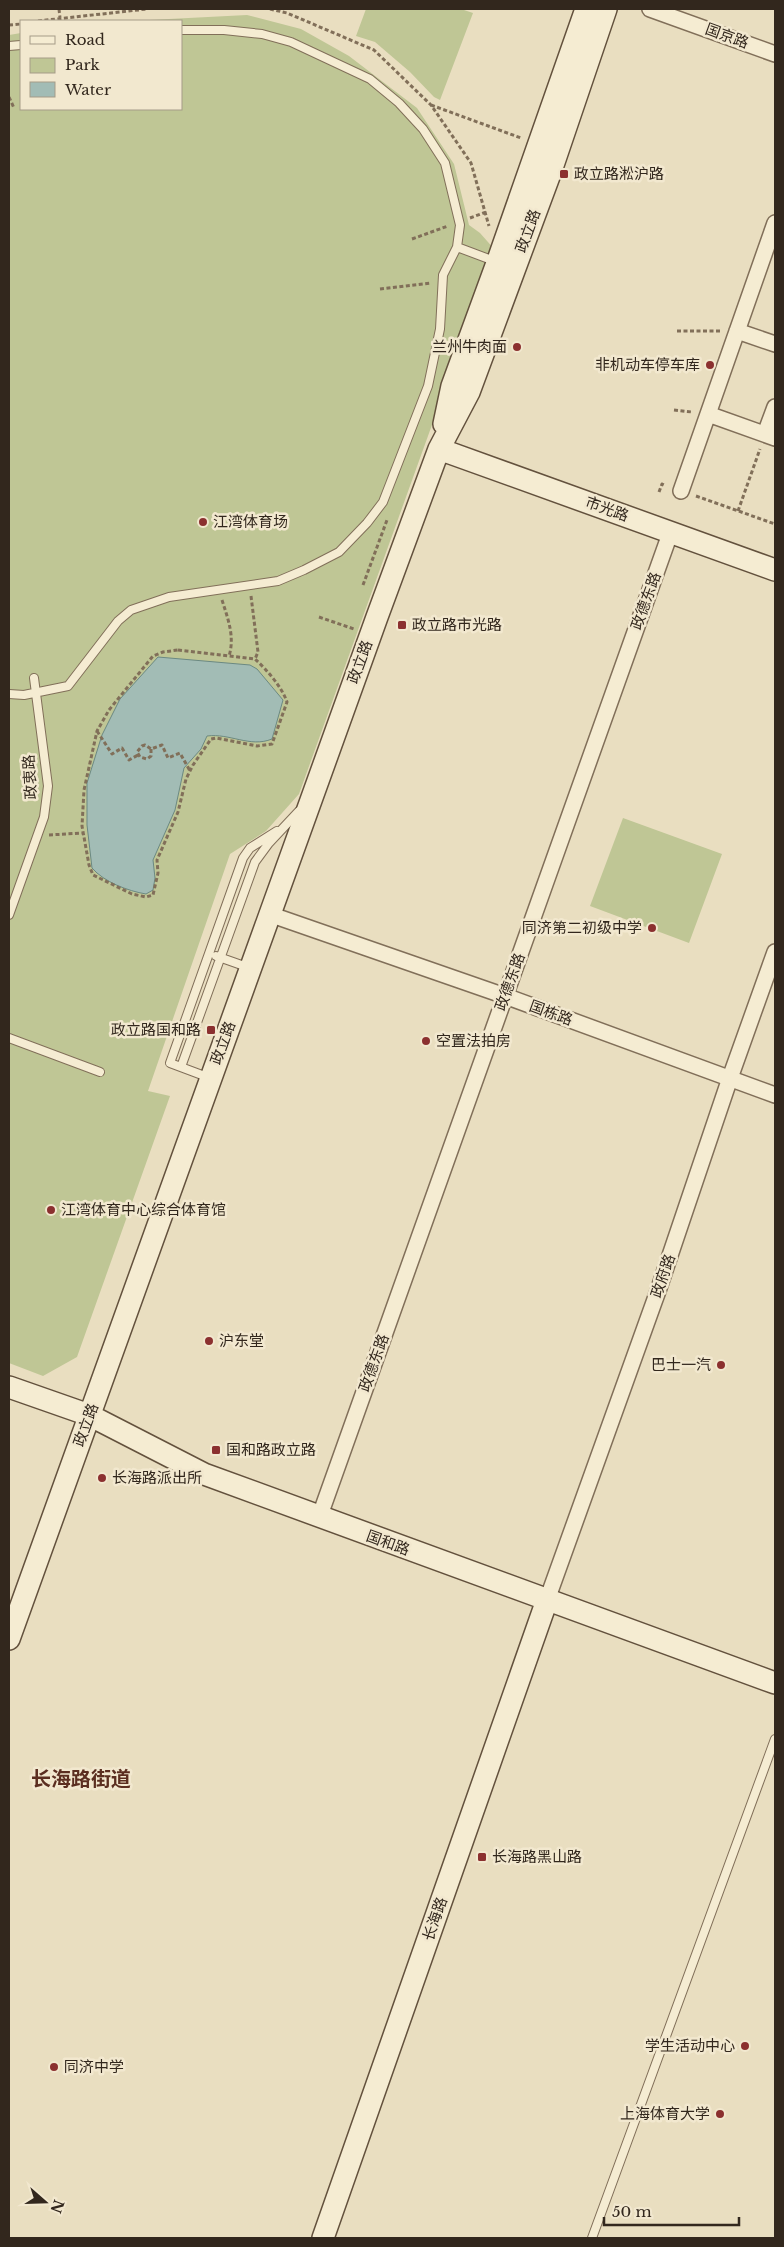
<svg xmlns="http://www.w3.org/2000/svg" width="784" height="2247" font-family="'Libre Baskerville','Noto Sans SC',serif">
<rect width="100%" height="100%" fill="#e9dec0"/>
<!-- green -->
<path fill="#bfc695" d="M366,9h95l12,4 -33,87 -6,-3 -24,-25 -35,-30 -19,-6z
M247,15l54,14 48,27 68,52 37,56 15,61 11,8 15,17 -196,544 -33,37 -36,23 -82,237 22,5 -93,261 -34,19 -34,-13v-1328l12,-2v76h160v-88h-51z
M623,818l99,36 -33,89 -99,-37z"/>
<!-- water -->
<path fill="#a2bcb5" stroke="#6b8982" d="M158,657l92,8 7,4 26,31 -11,39c-22,9 -42,-6 -65,-3l-6,13 -17,19 -9,42 -22,50 2,18 -2,12 -7,4c-18,-3 -42,-12 -54,-26l-5,-43v-42l15,-48 18,-36z"/>
<g fill="none" stroke-linecap="round" stroke-linejoin="round">
<!-- lane casing -->
<g stroke="#816f59" stroke-width="10">
<path id="lane" d="M9,46l12,-1
M457,247l40,15
M9,694l15,1 44,-9 50,-65 13,-11 38,-13 109,-16 26,-11 35,-18 28,-29 16,-21 45,-116 12,-57 3,-54 14,-28 3,-22 -15,-62 -22,-34 -24,-26 -29,-24 -79,-37 -29,-8 -38,-4h-43
M9,915l35,-98 4,-31 -14,-108
M216,956l34,12
M9,1038l91,34
M181,1067l74,-205 14,-19 30,-32
M210,1078l-40,-15 73,-205 7,-10 27,-17
M592,2238l183,-499"/>
</g>
<!-- street casing -->
<g stroke="#816f59" stroke-width="18">
<path id="street" d="M650,9l125,45
M737,331l38,13
M708,414l67,24
M765,434l10,-27
M681,491l94,-268
M269,914l236,82 270,99
M319,1518l352,-987
M547,1600l111,-309 72,-213 45,-126"/>
</g>
<!-- secondary casing -->
<g stroke="#63513d" stroke-width="24">
<path id="secondary" d="M444,424l8,-38 45,-123 89,-254
M439,449l336,121
M9,1387l80,28 115,59 571,209
M9,1639l368,-1022 62,-168 30,-57 82,-221 55,-162
M323,2238l224,-638"/>
</g>
<!-- path -->
<path stroke="#816f59" stroke-width="3" stroke-dasharray="4 2.5" stroke-linecap="butt" d="M59,9l1,9
M270,9l17,4 87,37 57,55 40,58 18,63
M38,21l109,-12
M9,25l12,-1
M9,97l5,11
M431,105l90,33
M470,218l16,-6
M412,239l36,-13
M380,289l51,-6
M677,331h44
M674,410l18,2
M659,492l3,-8 4,2
M696,496l79,28
M738,511l22,-62
M363,585l24,-65
M251,596l7,56 -3,7
M222,600c6,19 13,37 7,56
M319,617l35,12
M178,650l77,9c12,11 27,28 32,43l-15,42 -15,2 -41,-8 -5,1 -18,26 -7,14 -8,33 -21,48 1,13 -5,22 -7,2 -14,-3 -39,-19 -4,-10 -7,-39 2,-36 13,-59 12,-21 44,-54 10,-4z
M97,731l15,23 10,-6 7,12 9,-5
M151,749v7l-4,3 -7,-2 -3,-5 5,-6 3,-1 6,4 11,-4 6,13 12,-5 10,18
M49,835l34,-2"/>
<!-- lane -->
<use href="#lane" stroke="#f5ecd2" stroke-width="8"/>
<!-- street -->
<use href="#street" stroke="#f5ecd2" stroke-width="15"/>
<!-- secondary -->
<use href="#secondary" stroke="#f5ecd2" stroke-width="21"/>
</g>
<!-- markers -->
<g fill="#8b302f" stroke="#f2e8cf" stroke-width="2">
<rect x="559" y="169" width="10" height="10" rx="2.5"/>
<circle cx="517" cy="347" r="5"/>
<circle cx="710" cy="365" r="5"/>
<circle cx="203" cy="522" r="5"/>
<rect x="397" y="620" width="10" height="10" rx="2.5"/>
<circle cx="652" cy="928" r="5"/>
<rect x="206" y="1025" width="10" height="10" rx="2.5"/>
<circle cx="426" cy="1041" r="5"/>
<circle cx="51" cy="1210" r="5"/>
<circle cx="209" cy="1341" r="5"/>
<circle cx="721" cy="1365" r="5"/>
<rect x="211" y="1445" width="10" height="10" rx="2.5"/>
<circle cx="102" cy="1478" r="5"/>
<rect x="477" y="1852" width="10" height="10" rx="2.5"/>
<circle cx="745" cy="2046" r="5"/>
<circle cx="54" cy="2067" r="5"/>
<circle cx="720" cy="2114" r="5"/>
</g>
<g text-anchor="middle" stroke-width="5" stroke-linejoin="round" paint-order="stroke">
<!-- street labels -->
<g font-size="15" fill="#32271d" stroke="#f2e8cf">
<text transform="translate(727 36) rotate(20)" y="5">国京路</text>
<text transform="translate(528 231) rotate(-70)" y="5">政立路</text>
<text transform="translate(607 509) rotate(20)" y="5">市光路</text>
<text transform="translate(646 601) rotate(-70)" y="5">政德东路</text>
<text transform="translate(360 662) rotate(-70)" y="5">政立路</text>
<text transform="translate(30 777) rotate(-93)" y="5">政衷路</text>
<text transform="translate(510 982) rotate(-70)" y="5">政德东路</text>
<text transform="translate(551 1013) rotate(20)" y="5">国栋路</text>
<text transform="translate(223 1043) rotate(-70)" y="5">政立路</text>
<text transform="translate(663 1276) rotate(-71)" y="5">政府路</text>
<text transform="translate(374 1363) rotate(-70)" y="5">政德东路</text>
<text transform="translate(86 1425) rotate(-70)" y="5">政立路</text>
<text transform="translate(388 1543) rotate(20)" y="5">国和路</text>
<text transform="translate(435 1919) rotate(-71)" y="5">长海路</text>
</g>
<!-- poi labels -->
<g font-size="15" fill="#32271d" stroke="#f2e8cf" text-anchor="start">
<text x="574" y="179">政立路淞沪路</text>
<text x="507" y="352" text-anchor="end">兰州牛肉面</text>
<text x="700" y="370" text-anchor="end">非机动车停车库</text>
<text x="213" y="527">江湾体育场</text>
<text x="412" y="630">政立路市光路</text>
<text x="642" y="933" text-anchor="end">同济第二初级中学</text>
<text x="201" y="1035" text-anchor="end">政立路国和路</text>
<text x="436" y="1046">空置法拍房</text>
<text x="61" y="1215">江湾体育中心综合体育馆</text>
<text x="219" y="1346">沪东堂</text>
<text x="711" y="1370" text-anchor="end">巴士一汽</text>
<text x="226" y="1455">国和路政立路</text>
<text x="112" y="1483">长海路派出所</text>
<text x="492" y="1862">长海路黑山路</text>
<text x="735" y="2051" text-anchor="end">学生活动中心</text>
<text x="64" y="2072">同济中学</text>
<text x="710" y="2119" text-anchor="end">上海体育大学</text>
</g>
<!-- district labels -->
<g font-size="20" font-weight="bold" fill="#5b2e20" stroke="#f2e8cf">
<text x="81" y="1786">长海路街道</text>
</g>
</g>
<!-- border -->
<rect width="784" height="2247" fill="none" stroke="#32271d" stroke-width="20"/>
<!-- legend -->
<rect x="20" y="20" width="162" height="90" fill="#f2e8cf" stroke="#a59b88"/>
<rect x="30" y="36" width="25" height="8" fill="#f5ecd2" stroke="#a59b88"/>
<text x="65" y="45" font-size="15" fill="#32271d">Road</text>
<rect x="30" y="58" width="25" height="15" fill="#bfc695" stroke="#a59b88"/>
<text x="65" y="70" font-size="15" fill="#32271d">Park</text>
<rect x="30" y="82" width="25" height="15" fill="#a2bcb5" stroke="#a59b88"/>
<text x="65" y="95" font-size="15" fill="#32271d">Water</text>
<!-- north arrow -->
<g transform="translate(45 2202) rotate(110)" stroke="#f2e8cf" stroke-width="4" paint-order="stroke">
<path d="M0-4L9 19L0 12L-9 19Z" fill="#32271d"/>
<text y="-8" font-size="14" font-weight="bold" text-anchor="middle" fill="#32271d">N</text>
</g>
<!-- scale -->
<path d="M604 2217v8h135v-8" fill="none" stroke="#32271d" stroke-width="2.5"/>
<text x="612" y="2217" font-size="15" fill="#32271d" stroke="#f2e8cf" stroke-width="4" paint-order="stroke">50 m</text>
</svg>
